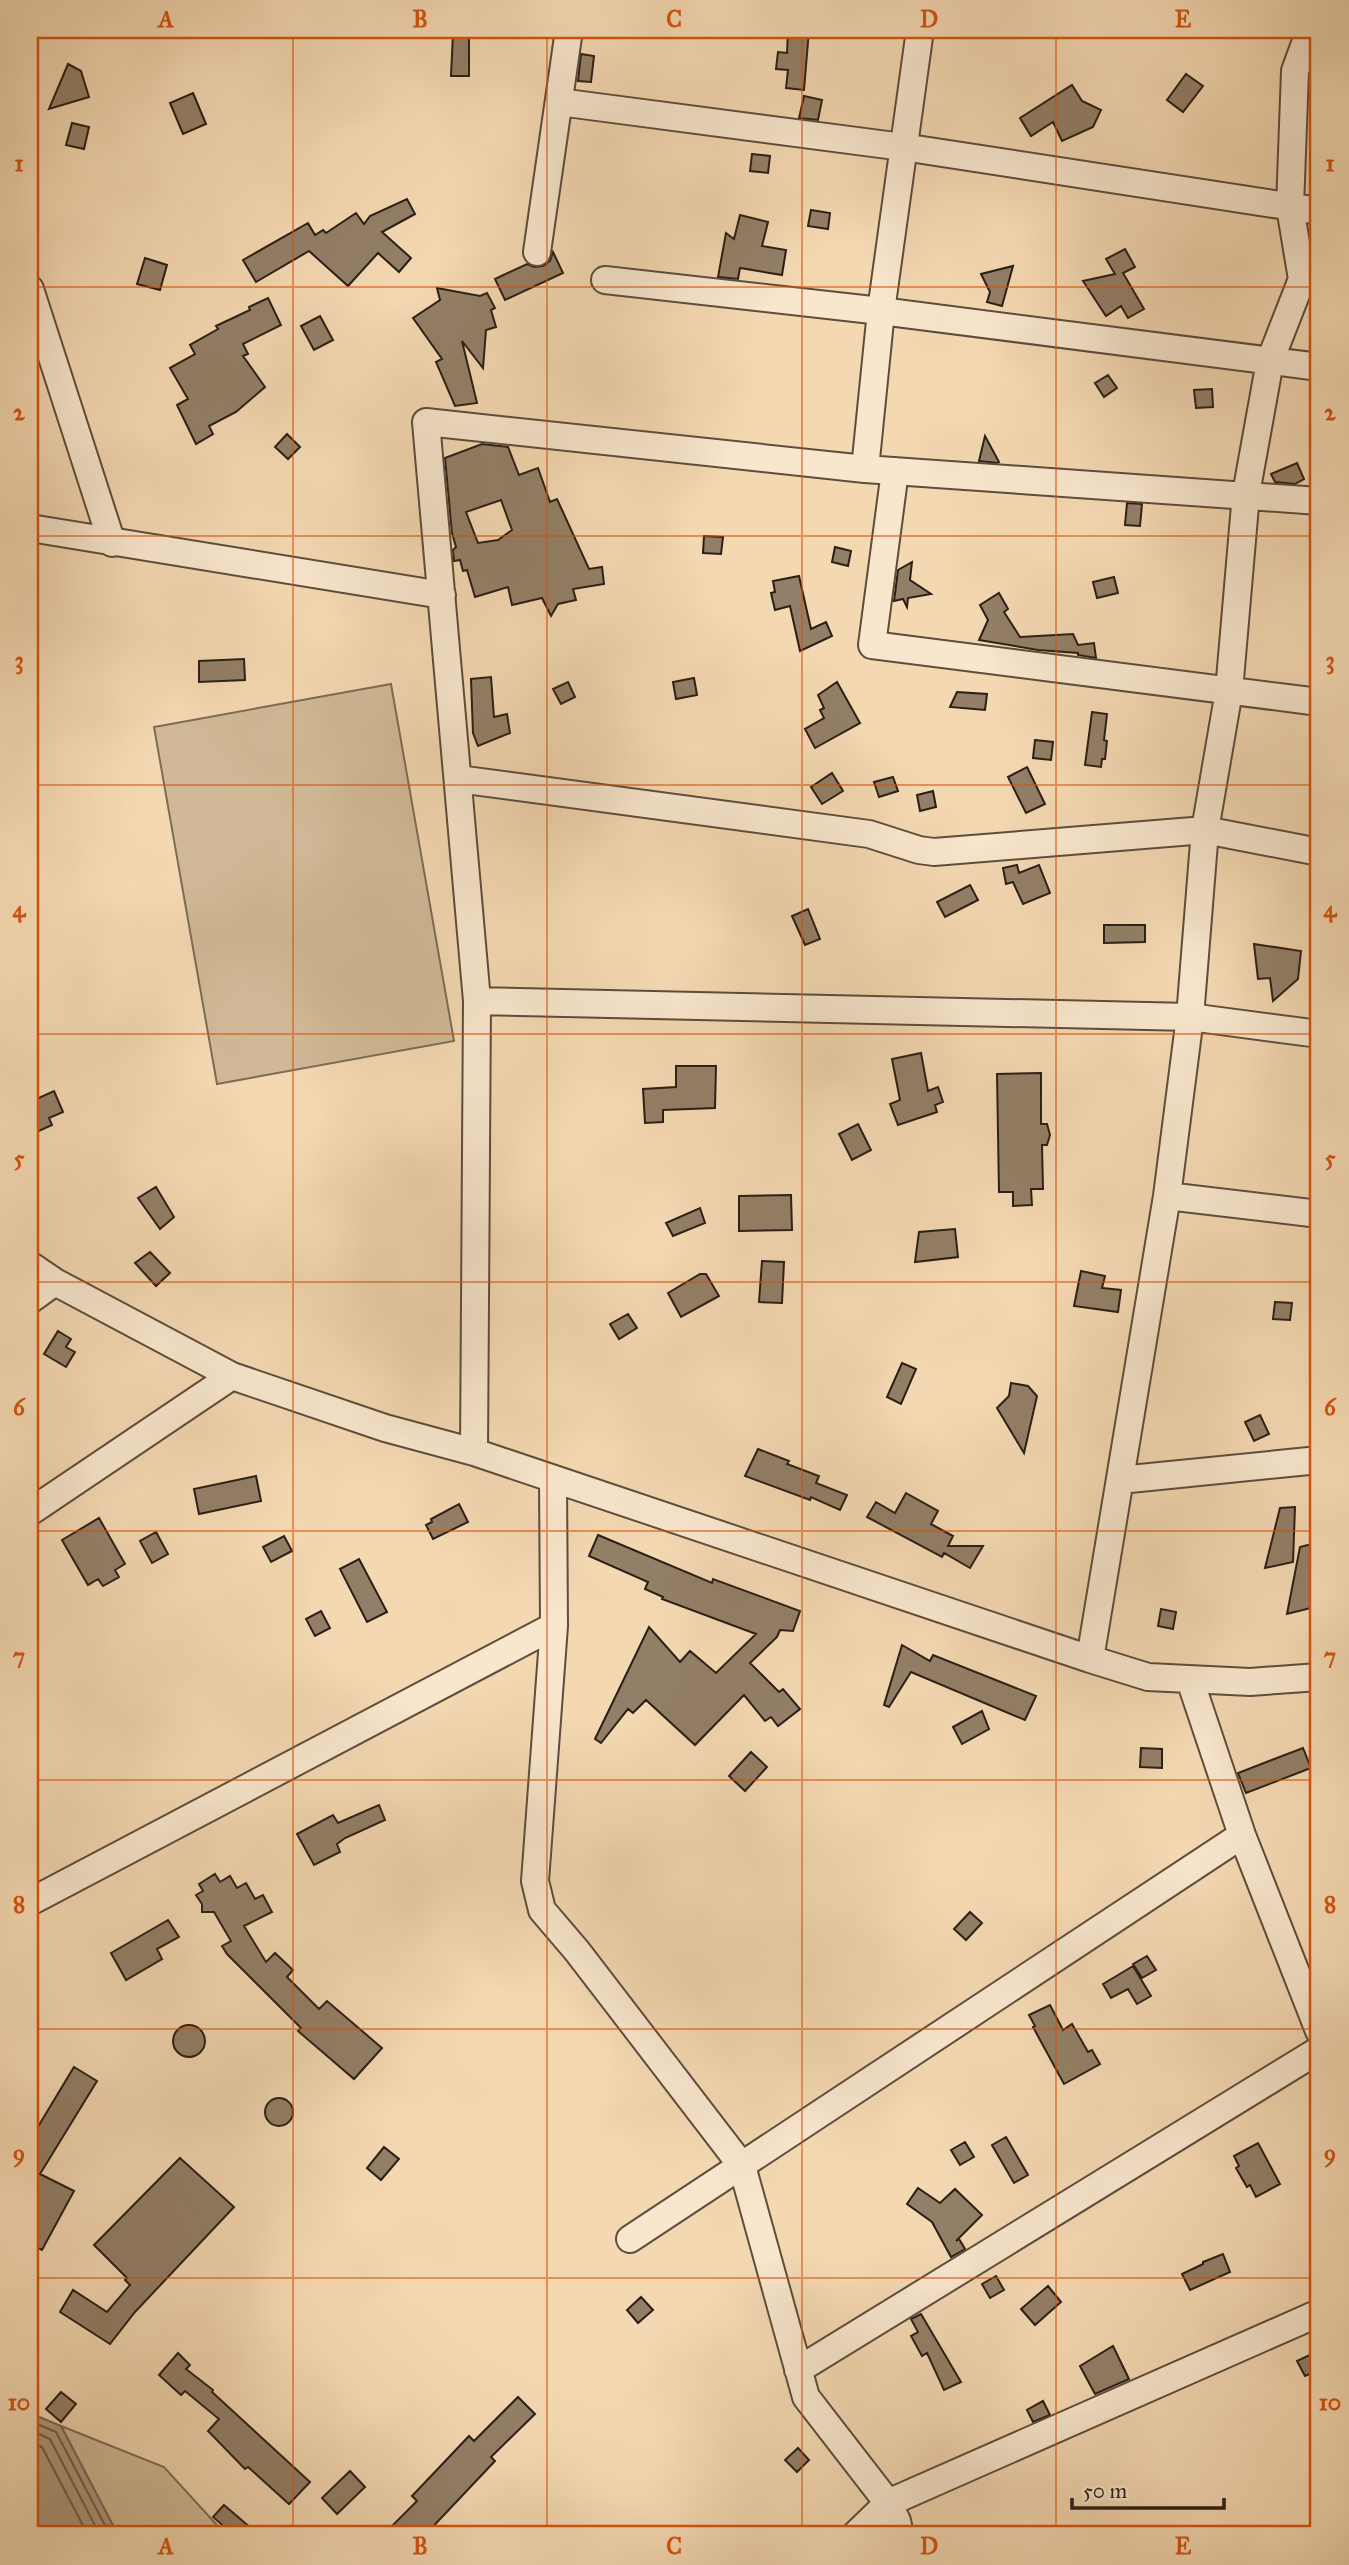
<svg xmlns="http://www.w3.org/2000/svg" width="1349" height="2565" font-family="'IM FELL Great Primer',serif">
<rect width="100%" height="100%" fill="#f4d8b2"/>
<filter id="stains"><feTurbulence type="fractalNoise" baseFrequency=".00286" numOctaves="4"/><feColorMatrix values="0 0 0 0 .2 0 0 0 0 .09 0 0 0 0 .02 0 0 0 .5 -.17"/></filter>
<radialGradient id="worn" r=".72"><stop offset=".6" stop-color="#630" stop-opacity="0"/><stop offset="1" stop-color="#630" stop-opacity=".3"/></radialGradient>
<!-- green -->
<path fill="#d1b997" stroke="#7d6c56" stroke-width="2" d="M391,684l63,357 -237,43 -63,-357z
M61,2426l103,41 62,68h-108z"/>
<!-- water -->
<path fill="#af997d" stroke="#796853" stroke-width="2" d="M30,2413l31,13 57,109h-88z"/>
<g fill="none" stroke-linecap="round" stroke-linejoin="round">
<!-- shore -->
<path stroke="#6c5c49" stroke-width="2" d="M30,2421l26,11 54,103
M30,2430l20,9 50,96
M30,2442l12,5 46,88"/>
</g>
<!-- building -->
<path fill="#937f67" stroke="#291f15" stroke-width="2" fill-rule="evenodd" d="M788,30h21l-5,60 -18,-2 2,-18 -12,-1 2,-17 9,1z
M453,33l16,1v42h-18z
M581,54l13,2 -3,26 -13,-1z
M68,64l13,7 8,26 -40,12z
M1186,74l17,12 -20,26 -16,-12z
M1072,85l10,16 19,9 -8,17 -31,14 -9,-19 -22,14 -11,-18z
M193,93l13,31 -23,10 -13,-31z
M804,96l18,4 -4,20 -19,-2z
M72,123l17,4 -5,22 -18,-4z
M752,154l18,2 -2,17 -18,-2z
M407,199l8,15 -33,18 29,26 -12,14 -21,-19 -30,33 -39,-35 -53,31 -13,-22 65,-37 7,12 8,-5 3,3 30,-20 8,11 6,-8z
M811,210l19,3 -2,16 -20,-3z
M740,215l28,7 -6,24 24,4 -4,25 -42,-7 -2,11 -20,-2 8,-44 8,6z
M1125,249l10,18 -12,6 21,36 -16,9 -7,-12 -15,10 -23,-35 32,-7 -9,-15z
M553,252l10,21 -58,27 -10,-21 32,-15 7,3 9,-1 7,-5z
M145,258l22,7 -7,25 -23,-6z
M1013,266l-11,40 -15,-4 3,-10 -9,-18z
M437,288l43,8 7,-3 8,15 -4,2 5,17 -10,3 -3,38 -21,-27 15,62 -22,3 -19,-44 6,-3 -29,-41 27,-18z
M268,298l13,27 -38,19 5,10 -5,2 22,31 -29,25 -27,14 4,8 -17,10 -19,-39 11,-6 -18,-31 25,-14 -5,-9 28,-16 -2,-3 34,-16 -1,-3z
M320,316l13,24 -19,10 -13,-24z
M1108,375l9,13 -13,9 -9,-14z
M1212,389l1,18 -17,1 -2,-18z
M287,434l13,13 -12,12 -13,-12z
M985,436l14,26 -2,1 -18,-2z
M482,444l26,3 11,28 19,-7 12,34 7,-3 32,70 13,-2 2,17 -31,5 3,11 -18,4 -7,12 -9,-18 -30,7 -4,-18 -33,10 -8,-27 -4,1 -3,-11 -6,1 -1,-11 3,-3 -4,-14 -7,-75zM501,500l11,30 -14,10 -20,3 -12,-31z
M1297,463l7,16 -9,5 -20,-2 -4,-8z
M1127,503l15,1 -2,22 -15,-1z
M704,536l19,1 -2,17 -18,-1z
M835,547l16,4 -3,15 -16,-4z
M912,562l-2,18 21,14 -23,4 -1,9 -4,-8 -9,2 4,-31z
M799,576l12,53 15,-7 6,14 -32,15 -10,-45 -15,4 -4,-17 4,-1 -2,-11z
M1114,577l4,16 -21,5 -4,-16z
M999,593l9,16 -4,3 16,25 53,-3 5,11 16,-2 2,15 -18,-3v-2l-40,-3 -59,-10 9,-20 -8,-15z
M244,659l1,21 -46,2v-21z
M491,677l3,40 13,-3 3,19 -32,13 -5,-13 -2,-54z
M694,678l3,17 -21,4 -3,-17z
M568,682l7,15 -14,7 -8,-15z
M837,682l23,41 -45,25 -10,-19 19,-11 -4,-8 4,-2 -6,-13z
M957,692l30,2 -2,16 -35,-3z
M1092,712l15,2 -3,26 3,1 -2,18h-3l-1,8 -16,-2z
M1035,740l18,2 -2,18 -18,-2z
M1027,767l18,37 -19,9 -18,-36z
M832,773l11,18 -21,13 -11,-17z
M893,777l5,14 -19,6 -5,-15z
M933,791l3,16 -16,4 -3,-16z
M1017,865l2,8 20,-8 11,28 -27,11 -10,-22 -7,2 -3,-16z
M970,885l8,15 -33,17 -8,-15z
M808,909l12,30 -15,6 -13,-29z
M1104,925h41v17l-41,1z
M1254,944l47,7 -3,28 -25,22 -3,-23 -12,1z
M921,1053l7,38 10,-4 5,15 -8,3 2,7 -39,13 -8,-21 10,-4 -8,-41z
M676,1066h40l-1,42 -52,2v12l-18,1 -2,-34 33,-2z
M1041,1073v51h6l3,11 -3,10h-5l1,44h-12l1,16 -19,1v-14h-14l-2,-118z
M54,1091l9,21 -14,6 3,7 -22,10v-33z
M858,1124l13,26 -19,10 -13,-26z
M156,1187l18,30 -14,12 -22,-31z
M791,1195l1,35 -53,1v-35z
M700,1208l5,15 -32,13 -7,-13z
M955,1229l3,28 -43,5 4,-30z
M150,1252l20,21 -14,13 -21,-23z
M762,1261l22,1 -2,41 -23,-1z
M1081,1271l24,5 -3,12 19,2 -3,22 -44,-6z
M700,1274h6l13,22 -38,21 -13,-24z
M1275,1302l17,1 -2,17 -17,-1z
M628,1314l9,14 -18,11 -9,-15z
M58,1331l13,8 -5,8 9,5 -9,15 -22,-13z
M902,1363l14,6 -15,35 -14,-7z
M1011,1383l17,3 9,10 -13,57 -27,-45 12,-12z
M1260,1415l9,19 -15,7 -9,-19z
M758,1449l31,12 -2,3 32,12 -3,7 31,12 -7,15 -29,-13 -1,3 -65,-24z
M256,1476l5,25 -62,13 -5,-25z
M906,1493l32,18 -7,13 22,12 -5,10h35l-13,22 -26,-15 -2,4 -75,-40 9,-15 19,11z
M459,1504l9,18 -35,17 -7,-14 6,-3 -1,-3z
M1295,1507l-2,55 -28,6 15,-60z
M99,1518l26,46 -10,6 4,7 -16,9 -5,-7 -10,6 -26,-45z
M156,1532l12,22 -16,9 -12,-22z
M598,1535l114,48 1,-4 87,32 -7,20 -13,-1 -3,7 -27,26 29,29 4,-3 17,20 -22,17 -7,-9 -6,4 -21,-26 -49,50 -49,-45 -13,13 -5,-4 -27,34 -6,-4 54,-112 31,35 10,-11 26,22 40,-39 -94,-35 1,-2 -18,-8 3,-7 -59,-26z
M284,1536l8,15 -21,11 -8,-15z
M1319,1542v64l-32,8 13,-67z
M359,1559l28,53 -20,10 -27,-53z
M1161,1609l15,3 -3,17 -15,-3z
M321,1611l9,17 -15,8 -9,-17z
M902,1645l28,16 3,-6 103,41 -11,24 -114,-48 -22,35 -5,-2z
M982,1711l7,18 -27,15 -9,-17z
M1141,1748l21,1v19l-22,-1z
M1303,1748l8,20 -65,25 -8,-20z
M751,1752l16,15 -22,24 -16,-15z
M379,1805l6,15 -40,18 -8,6 3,8 -26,13 -17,-31 36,-19 5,8z
M215,1874l5,8 10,-6 7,12 9,-5 9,16 8,-4 9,17 -28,14 22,36 9,-9 18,17 -6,7 32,32 8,-8 55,47 -28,31 -56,-48 3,-3 -74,-74 -5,-8 9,-5 -17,-29h-12v-8l-6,-9 7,-4 -4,-7z
M970,1912l12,11 -16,17 -12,-11z
M168,1920l11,17 -22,12 5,10 -36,21 -15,-27z
M1147,1956l9,14 -14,8 -9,-14z
M1133,1966l18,30 -14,8 -9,-15 -17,9 -8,-14z
M1050,2005l13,25 9,-6 16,28 4,-2 8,14 -36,20 -31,-57 2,-1 -6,-11z
M173 2041a16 16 0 1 1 32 0a16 16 0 1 1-32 0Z
M74,2067l23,14 -57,93 34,17 -32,59 -12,-6v-104z
M265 2112a14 14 0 1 1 28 0a14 14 0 1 1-28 0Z
M1006,2137l22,38 -14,8 -22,-38z
M965,2142l9,15 -14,8 -9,-15z
M1258,2143l22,41 -24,13 -6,-12 -3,2 -11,-19 3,-2 -5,-10z
M384,2147l15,12 -18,21 -14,-12z
M180,2158l54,49 -99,105 -25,32 -50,-32 13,-22 34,22 23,-27 -5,-5 2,-2 -33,-33z
M918,2188l22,15 15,-14 27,26 -26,26 3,-2 6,10 -14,8 -19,-35 -25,-18z
M1223,2254l7,18 -40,18 -8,-16 21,-10v-2z
M996,2276l8,14 -14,8 -8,-14z
M1048,2286l13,16 -26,23 -14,-16z
M641,2297l12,13 -15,13 -11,-13z
M921,2314l40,68 -17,8 -17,-37 -5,3 -11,-20 7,-4 -7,-13z
M1113,2346l16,33 -34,15 -15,-28z
M178,2353l12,12 -4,4 27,21 -1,2 98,90 -21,22 -41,-37 -3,2 -37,-38 11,-12 -34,-28 -4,4 -22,-20z
M1314,2353l5,17 -14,6 -8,-15z
M61,2392l15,12 -15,18 -15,-13z
M518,2397l17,17 -44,43 4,4 -70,74h-42l34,-34 -5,-5 57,-60 5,5z
M1043,2401l7,14 -17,7 -6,-12z
M798,2448l11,12 -12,12 -12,-12z
M350,2471l15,16 -28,27 -15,-16z
M224,2505l35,30h-25l-21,-18z"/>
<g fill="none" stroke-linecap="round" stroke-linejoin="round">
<!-- minor casing -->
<g stroke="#5c4d3c" stroke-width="30">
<path id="minor" d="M559,102l344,45 416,64
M537,252l32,-222
M605,280l276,31 438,56
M30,289l82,254
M865,469l16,-158 39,-281
M895,471l-23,174 447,57
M1319,501l-454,-32 -439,-47 51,579 713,16 129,17
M30,528l412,67
M458,779l411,55 50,16 15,2 271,-22 114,22
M1167,1196l152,18
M30,1265l25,17 177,94 153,52 89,24 616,207 58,18 102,5 69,-5
M30,1300l25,-18
M474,1452l3,-451
M553,1479l1,147 -19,255 7,29 35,41 165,215 64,231 82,106 9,18 3,14
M1120,1480l199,-20
M30,1512l202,-136
M1090,1659l77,-463 23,-179 15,-187 24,-139 17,-197 24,-133 32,-82 -12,-72 5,-136 15,-41
M1190,1680l52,155 77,196
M30,1902l524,-276
M630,2239l612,-404
M798,2370l521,-320
M855,2535l33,-32 431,-190"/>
</g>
<!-- minor -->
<use href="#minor" stroke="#f8e6cd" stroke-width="26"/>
</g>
<!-- grid -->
<path fill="none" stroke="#d5530d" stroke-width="2" stroke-opacity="0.55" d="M293,30v2505M547,30v2505M802,30v2505M1056,30v2505M30,287h1289M30,536h1289M30,785h1289M30,1034h1289M30,1282h1289M30,1531h1289M30,1780h1289M30,2029h1289M30,2278h1289"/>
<!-- margin -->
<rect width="1349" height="2565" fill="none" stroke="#f4d8b2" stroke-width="77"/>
<!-- scale -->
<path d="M1072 2498v10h152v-10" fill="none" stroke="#291f15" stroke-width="3.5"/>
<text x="1083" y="2498" font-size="21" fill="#291f15" stroke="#f8e6cd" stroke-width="5" paint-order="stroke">50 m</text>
<rect x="38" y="38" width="1272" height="2488" fill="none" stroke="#d5530d" stroke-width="2.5"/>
<g font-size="23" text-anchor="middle" font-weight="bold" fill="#d5530d">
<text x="166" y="27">A</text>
<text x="420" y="27">B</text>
<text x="674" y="27">C</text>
<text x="929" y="27">D</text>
<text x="1183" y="27">E</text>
<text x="19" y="171">1</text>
<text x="1330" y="171">1</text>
<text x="19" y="420">2</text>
<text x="1330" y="420">2</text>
<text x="19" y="668">3</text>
<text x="1330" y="668">3</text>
<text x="19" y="917">4</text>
<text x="1330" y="917">4</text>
<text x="19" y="1166">5</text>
<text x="1330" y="1166">5</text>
<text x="19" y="1415">6</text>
<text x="1330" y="1415">6</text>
<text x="19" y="1664">7</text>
<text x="1330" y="1664">7</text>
<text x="19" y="1912">8</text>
<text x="1330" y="1912">8</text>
<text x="19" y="2161">9</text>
<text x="1330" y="2161">9</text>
<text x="19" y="2410">10</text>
<text x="1330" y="2410">10</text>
<text x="166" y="2554">A</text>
<text x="420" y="2554">B</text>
<text x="674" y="2554">C</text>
<text x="929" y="2554">D</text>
<text x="1183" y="2554">E</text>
</g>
<rect width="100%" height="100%" filter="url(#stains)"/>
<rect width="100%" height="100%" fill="url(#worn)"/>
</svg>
